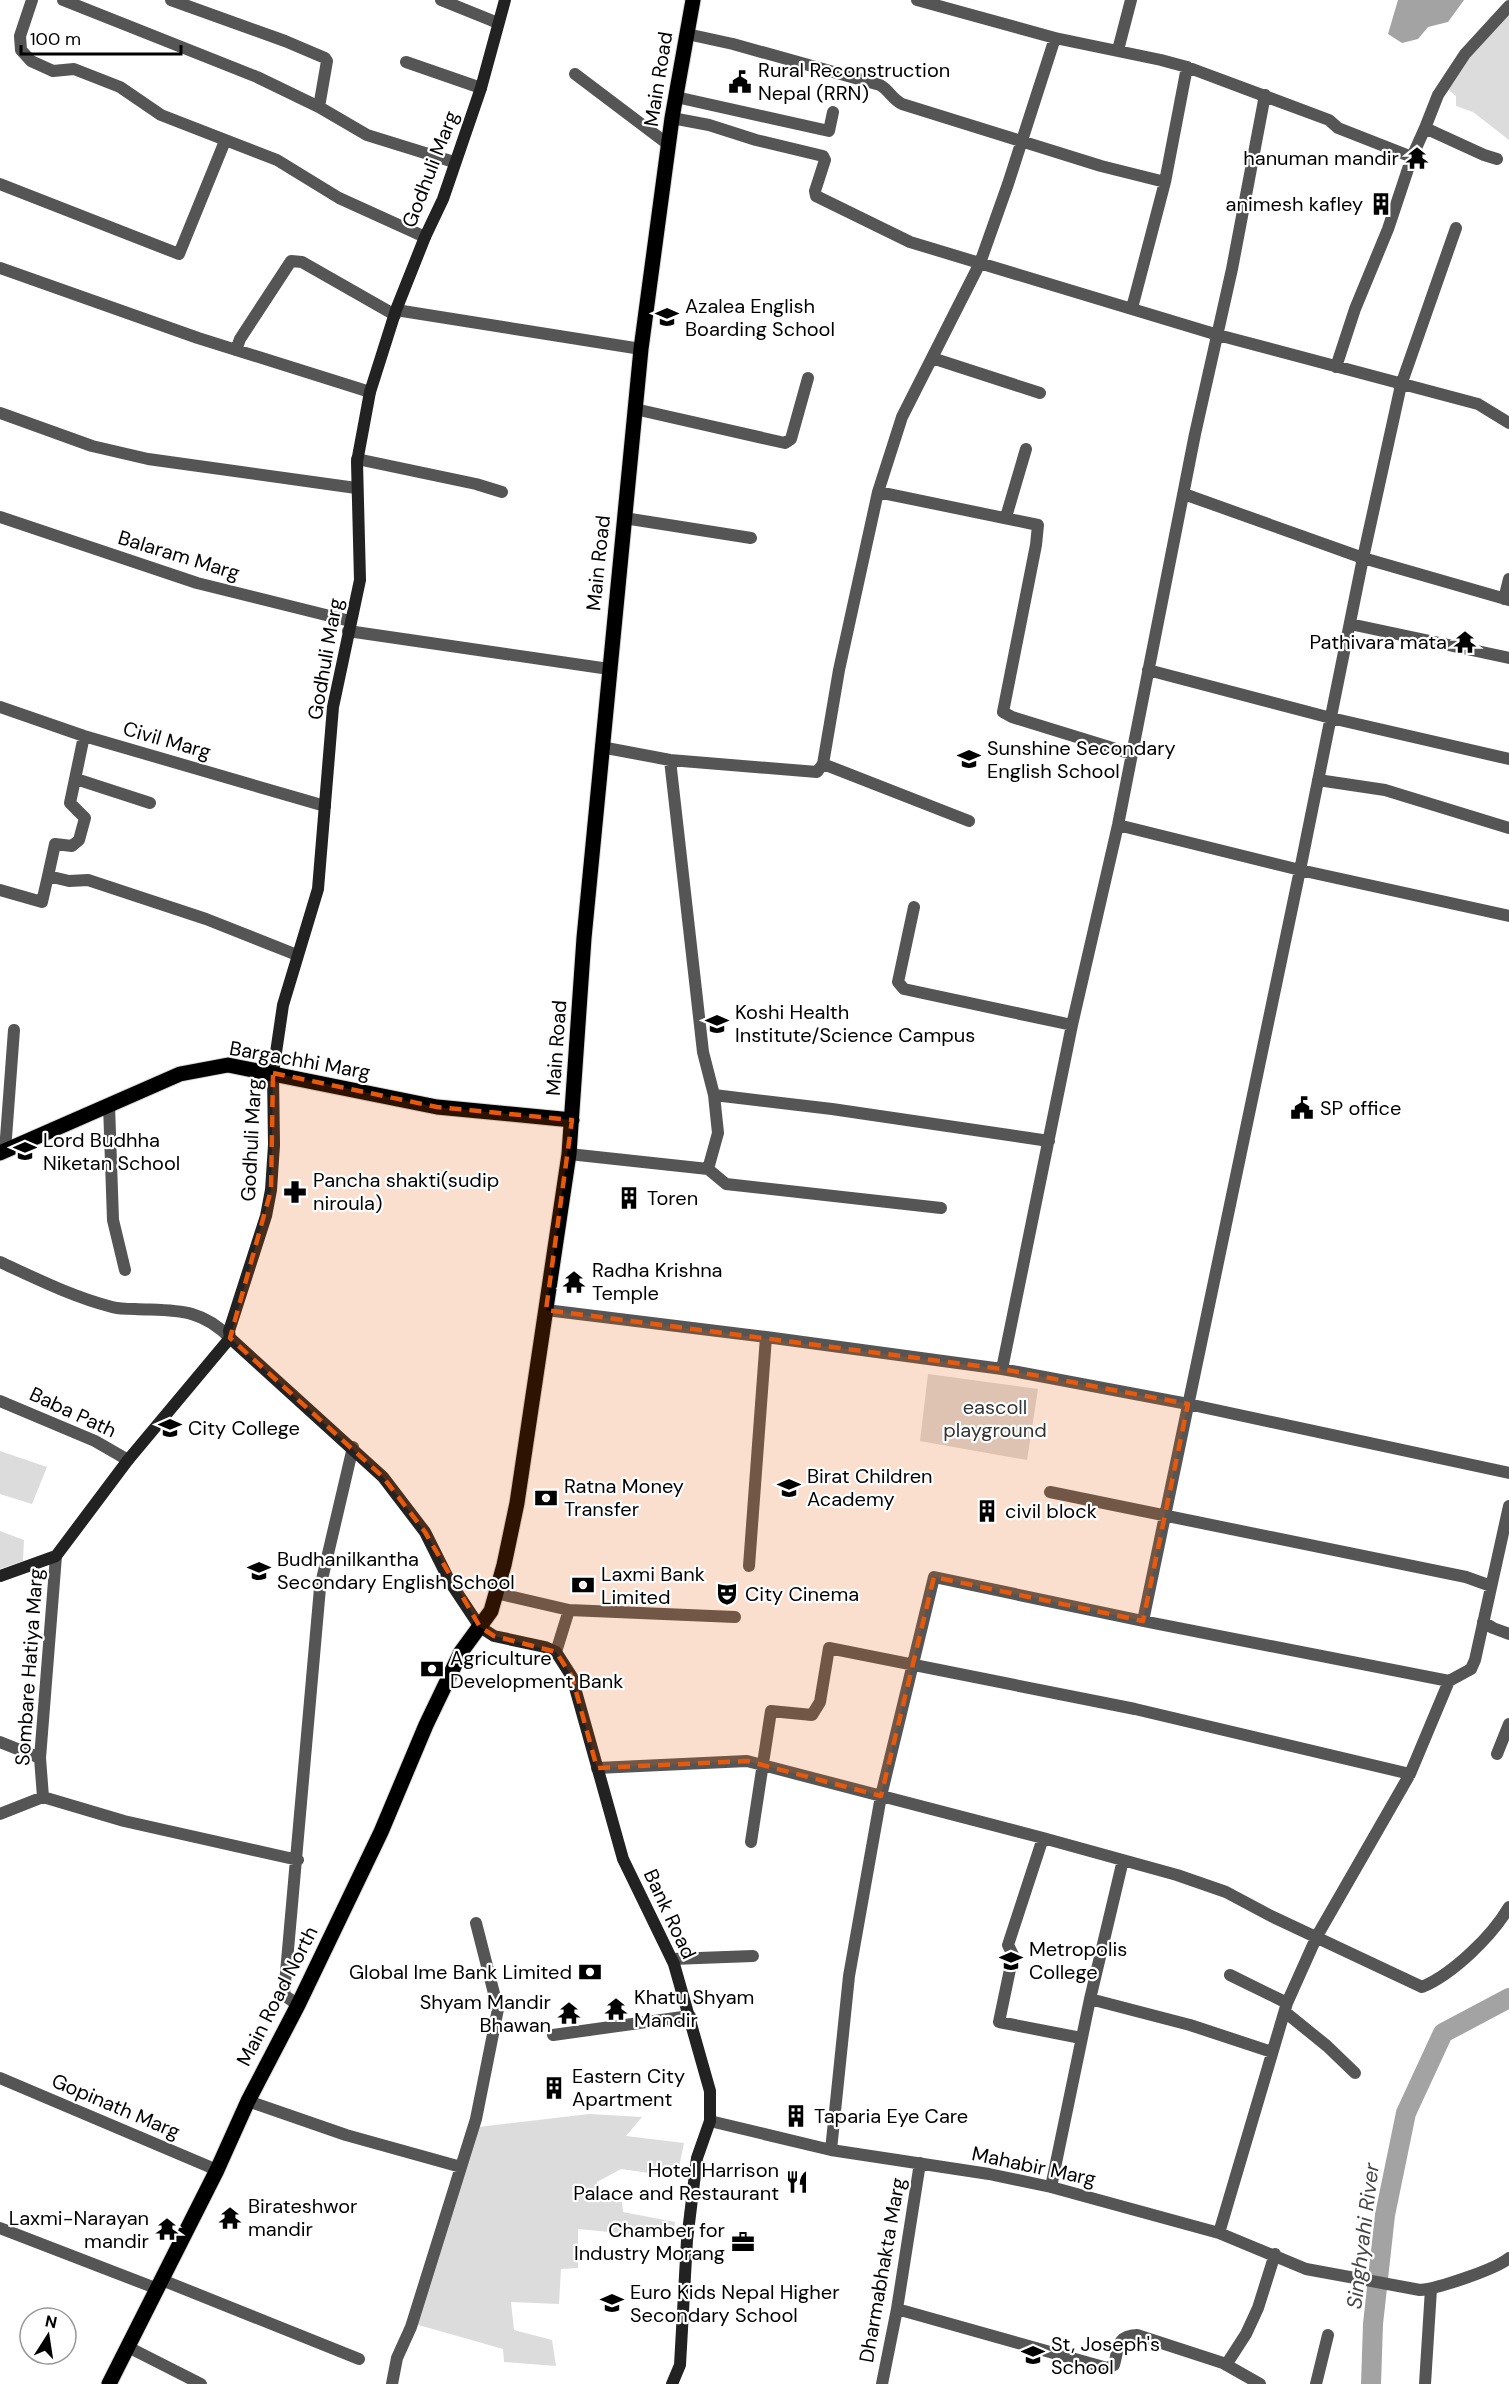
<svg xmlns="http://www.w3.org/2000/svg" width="1509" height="2384" font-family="'DM Sans',sans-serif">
<rect width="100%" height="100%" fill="#fff"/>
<!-- green -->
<path fill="#dcdcdc" d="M1509,9v131l-36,-28 -17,-6v-10l-11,-9z
M928,1374l110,15 -11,71 -107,-19z
M0,1451l47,16 -15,37 -32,-10z
M0,1531l24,9 -1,21 -23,8z
M589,2114l53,3 -16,19 58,7 -7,34 -56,-8 -24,13 -1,14 26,6 1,10 52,10 -2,16 -95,-9v39l-17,1 -2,35 -48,-2 3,28 38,10 4,26 -52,-4 -1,-13 -88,-25 63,-197z"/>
<!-- water -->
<path fill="#a3a3a3" d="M1398,0h66l-16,22 -20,5 -10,12 -16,4 -14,-9z"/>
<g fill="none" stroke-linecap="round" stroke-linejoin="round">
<!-- river -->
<path stroke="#a3a3a3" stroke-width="20" d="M1371,2384l2,-60 12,-109 21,-102 37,-80 66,-35"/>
<!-- primary casing -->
<g stroke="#dbdbdb" stroke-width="17">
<path id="primary" d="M0,1153l180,-79 48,-9 209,42 135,13
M109,2384l108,-214 31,-69 50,-96 83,-173 45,-107 35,-73 30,-41 13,-46 13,-62 52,-349 15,-216 57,-589 31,-231 21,-118"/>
</g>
<!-- street -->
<path stroke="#555" stroke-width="12" d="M32,0l-12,36 1,14 10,11 22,10 21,-2 46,18 41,28 116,45 62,38 86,39
M63,0l194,77 62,30 48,28 87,27
M171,0l114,41 40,17 2,3 -8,46
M441,0l57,23
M917,0l138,38 106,22 26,7 142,53 9,8 74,29 13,-29 59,27 13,4
M687,34l46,10 147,41c9,5 12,14 22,19l199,62 64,16
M1118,50l13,-50
M406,62l75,26
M575,74l94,71
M676,97l153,34 4,-19
M672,118l37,7 47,15 67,16 2,4 -10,31 1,5 94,46 308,93 260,69 31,19
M1425,128l13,-33 27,-41 44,-48
M0,184l179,70 46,-113
M0,268l198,70 172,54
M1132,308l33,-126 22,-115
M396,310l245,39
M236,350l4,-11 51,-78 11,1 93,53
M932,358l108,35
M1336,367l19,-58 33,-80 24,-72
M635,409l150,34 6,-4 17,-61
M0,413l92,33 56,13 208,29
M357,459l119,25 26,8
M878,492l160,33 -2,20 -33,167 9,5 120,37
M1184,494l179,64 146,42
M0,517l197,66 153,38
M1006,517l20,-68
M624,518l127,20
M1504,599l5,-20
M1350,624l159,34
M348,631l261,38
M1148,670l183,48 178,41
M0,707l84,29 241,70
M601,747l69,13 147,12 6,-8 16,-94 39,-178 24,-75 78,-154 28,-79 47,-146
M670,760l33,292 11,43 4,38 -10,36
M823,764l146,57
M76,779l74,24
M1318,780l67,10 124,38
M1118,825l182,45 209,46
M48,876l7,-32 17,2 7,-6 6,-22 -15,-15 14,-67
M0,890l42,12 6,-26 21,5 19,-1 118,39 91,36
M914,907l-16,75 6,7 168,36
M714,1095l118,14 217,32
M109,1105l4,115 12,50
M5,1151l9,-121
M569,1154l139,15 18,15 215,24
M0,1262c37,17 73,35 112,45 7,2 16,2 23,2 39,2 65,-2 95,29
M546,1310l220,27 236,32 186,35 321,69
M1002,1369l70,-344 46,-200 77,-391 37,-165 33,-174
M0,1401l95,40 33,19
M1050,1492l416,85 25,9
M56,1556l-16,202 3,39 81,24 174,39
M749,1566l17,-229
M496,1593l73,17
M1143,1621l157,-751 63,-312 38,-173 55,-157
M1483,1622l10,6 16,6
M556,1652l13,-42 166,7
M0,1742l40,16
M1497,1754l12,-30
M597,1768l150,-7 296,77 134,37 49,17 45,24 151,71c31,-13 70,-51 87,-80
M0,1814l43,-17
M1043,1838l-35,107 5,10 -14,67 82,16
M751,1842l20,-131 41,4 8,-13 9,-54 306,61 275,65
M672,1959l81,-3
M1230,1975l57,28
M1090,1999l100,26 82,27
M298,2005l-14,-10 36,-407 33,-141
M1285,2012l42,34 28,27
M553,2035l137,-19
M0,2078l217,92
M248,2101l98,34 115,32
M710,2121l121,29 158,24 62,13 168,46 87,36 114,21c17,-1 76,-21 89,-32
M831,2150l18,-174 32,-180 53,-219 209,44 306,60
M1051,2187l39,-188 33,-139
M0,2228l158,61
M1219,2233l68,-230 30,-67 93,-162 39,-93 22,-12 4,-9 34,-154
M162,2280l197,79
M897,2309l210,59 7,-3c5,-18 2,-29 23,-30l86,28 37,21
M128,2347l73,37
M1226,2365l20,-31 12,-26 17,-54
M392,2384l5,-26 14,-31 65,-208 22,-110 -22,-86
M882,2384l15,-75 23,-146
M1316,2384l12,-49
M1425,2384l6,-95"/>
<!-- secondary -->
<path stroke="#222" stroke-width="12" d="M230,1338l-1,-7 37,-115 5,-26 3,-45 -1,-72 10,-68 35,-116 15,-182 27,-127 -3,-118 13,-70 26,-82 29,-73 18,-38 38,-111 24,-88
M230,1338l153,139 42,55 25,50 30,45 14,9 51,11 11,5 16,25 51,182 51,105 36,127v30l-13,37 -10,82 -7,125 -8,19
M0,1576l56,-20 72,-96 102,-122"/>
<!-- primary -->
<use href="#primary" stroke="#000" stroke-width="15"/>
</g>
<!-- marked area -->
<path fill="#e8590c" fill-opacity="0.2" stroke="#e8590c" stroke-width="4.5" stroke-dasharray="12 8" stroke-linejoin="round" d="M273,1073l164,34 135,13 -26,190 456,59 186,35 -45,217 -209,-44 -53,219 -134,-35 -150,7 -25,-91 -16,-25 -62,-16 -14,-9 -55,-95 -42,-55 -153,-139 41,-148z"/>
<!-- icons -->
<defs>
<g id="civic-bare" transform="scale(1.8)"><path d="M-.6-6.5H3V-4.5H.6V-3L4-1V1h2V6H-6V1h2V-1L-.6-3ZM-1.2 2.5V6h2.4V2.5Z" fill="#000" stroke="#fff" stroke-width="2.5" paint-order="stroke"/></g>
<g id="temple-bare" transform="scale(1.8)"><path d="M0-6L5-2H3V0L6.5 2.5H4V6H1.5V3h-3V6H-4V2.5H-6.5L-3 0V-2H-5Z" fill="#000" stroke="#fff" stroke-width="2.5" paint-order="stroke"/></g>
<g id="building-bare" transform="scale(1.8)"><path d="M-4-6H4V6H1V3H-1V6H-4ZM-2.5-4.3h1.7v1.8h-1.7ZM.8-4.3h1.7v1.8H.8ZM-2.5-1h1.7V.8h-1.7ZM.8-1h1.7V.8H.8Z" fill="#000" stroke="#fff" stroke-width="2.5" paint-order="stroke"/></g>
<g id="school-bare" transform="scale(1.8)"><path d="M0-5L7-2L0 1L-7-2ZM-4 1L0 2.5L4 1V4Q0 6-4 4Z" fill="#000" stroke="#fff" stroke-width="2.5" paint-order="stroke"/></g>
<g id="pharmacy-bare" transform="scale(1.8)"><path d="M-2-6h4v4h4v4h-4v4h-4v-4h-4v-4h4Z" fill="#000" stroke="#fff" stroke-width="2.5" paint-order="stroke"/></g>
<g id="bank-bare" transform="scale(1.8)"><path d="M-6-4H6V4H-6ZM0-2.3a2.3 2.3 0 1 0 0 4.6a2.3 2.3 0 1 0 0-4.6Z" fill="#000" stroke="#fff" stroke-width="2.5" paint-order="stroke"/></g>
<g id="theatre-bare" transform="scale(1.8)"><path d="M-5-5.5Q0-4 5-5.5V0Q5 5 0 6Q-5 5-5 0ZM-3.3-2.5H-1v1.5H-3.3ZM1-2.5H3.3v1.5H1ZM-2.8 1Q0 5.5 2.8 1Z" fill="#000" stroke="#fff" stroke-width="2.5" paint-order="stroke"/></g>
<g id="restaurant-bare" transform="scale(1.8)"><path d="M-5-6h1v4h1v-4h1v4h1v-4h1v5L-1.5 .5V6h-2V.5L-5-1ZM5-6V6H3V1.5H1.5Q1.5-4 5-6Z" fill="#000" stroke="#fff" stroke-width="2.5" paint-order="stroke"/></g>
<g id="office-bare" transform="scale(1.8)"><path d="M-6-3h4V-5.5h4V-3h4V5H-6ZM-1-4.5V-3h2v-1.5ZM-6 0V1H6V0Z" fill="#000" stroke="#fff" stroke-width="2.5" paint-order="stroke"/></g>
</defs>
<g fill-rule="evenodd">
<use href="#civic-bare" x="740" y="82"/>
<use href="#temple-bare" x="1417" y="158"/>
<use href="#building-bare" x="1381" y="204"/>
<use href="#school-bare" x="667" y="317"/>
<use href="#temple-bare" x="1465" y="642"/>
<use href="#school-bare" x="969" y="759"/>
<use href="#school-bare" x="717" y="1024"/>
<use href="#civic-bare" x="1302" y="1108"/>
<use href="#school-bare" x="25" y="1151"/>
<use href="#pharmacy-bare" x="295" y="1192"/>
<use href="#building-bare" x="629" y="1198"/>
<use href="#temple-bare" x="574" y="1282"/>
<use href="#school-bare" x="170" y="1428"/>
<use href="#school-bare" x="789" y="1488"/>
<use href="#bank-bare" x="546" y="1498"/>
<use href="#building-bare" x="987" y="1511"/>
<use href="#school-bare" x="259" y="1571"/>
<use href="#bank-bare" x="583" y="1585"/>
<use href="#theatre-bare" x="727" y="1594"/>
<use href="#bank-bare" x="432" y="1669"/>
<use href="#school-bare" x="1011" y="1961"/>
<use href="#bank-bare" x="590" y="1972"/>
<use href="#temple-bare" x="616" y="2009"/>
<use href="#temple-bare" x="569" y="2013"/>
<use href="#building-bare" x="554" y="2088"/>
<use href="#building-bare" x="796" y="2116"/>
<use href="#restaurant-bare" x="797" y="2182"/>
<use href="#temple-bare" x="230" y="2218"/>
<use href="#temple-bare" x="167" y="2229"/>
<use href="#office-bare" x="743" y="2242"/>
<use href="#school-bare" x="612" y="2303"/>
<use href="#school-bare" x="1033" y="2355"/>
</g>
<g text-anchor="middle" stroke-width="4.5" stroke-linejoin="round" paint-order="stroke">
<!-- poi labels -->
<g font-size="20" fill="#000" stroke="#fff" text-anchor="start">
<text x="758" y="77">Rural Reconstruction<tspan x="758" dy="23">Nepal (RRN)</tspan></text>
<text x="1399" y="165" text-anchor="end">hanuman mandir</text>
<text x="1363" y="211" text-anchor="end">animesh kafley</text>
<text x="685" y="313">Azalea English<tspan x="685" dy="23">Boarding School</tspan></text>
<text x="1447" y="649" text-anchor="end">Pathivara mata</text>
<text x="987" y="755">Sunshine Secondary<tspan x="987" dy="23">English School</tspan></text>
<text x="735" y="1019">Koshi Health<tspan x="735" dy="23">Institute/Science Campus</tspan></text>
<text x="1320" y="1115">SP office</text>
<text x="43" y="1147">Lord Budhha<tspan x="43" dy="23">Niketan School</tspan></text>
<text x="313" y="1187">Pancha shakti(sudip<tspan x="313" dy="23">niroula)</tspan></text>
<text x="647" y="1205">Toren</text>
<text x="592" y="1277">Radha Krishna<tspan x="592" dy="23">Temple</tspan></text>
<text x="188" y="1435">City College</text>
<text x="807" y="1483">Birat Children<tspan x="807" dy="23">Academy</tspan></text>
<text x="564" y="1493">Ratna Money<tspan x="564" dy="23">Transfer</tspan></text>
<text x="1005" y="1518">civil block</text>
<text x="277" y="1566">Budhanilkantha<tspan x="277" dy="23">Secondary English School</tspan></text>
<text x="601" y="1581">Laxmi Bank<tspan x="601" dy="23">Limited</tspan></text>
<text x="745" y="1601">City Cinema</text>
<text x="450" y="1665">Agriculture<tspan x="450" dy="23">Development Bank</tspan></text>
<text x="1029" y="1956">Metropolis<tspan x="1029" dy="23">College</tspan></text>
<text x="572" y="1979" text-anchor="end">Global Ime Bank Limited</text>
<text x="634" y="2004">Khatu Shyam<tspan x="634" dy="23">Mandir</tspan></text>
<text x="551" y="2009" text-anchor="end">Shyam Mandir<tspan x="551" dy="23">Bhawan</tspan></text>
<text x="572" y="2083">Eastern City<tspan x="572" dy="23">Apartment</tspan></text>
<text x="814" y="2123">Taparia Eye Care</text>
<text x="779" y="2177" text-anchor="end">Hotel Harrison<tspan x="779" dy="23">Palace and Restaurant</tspan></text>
<text x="248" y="2213">Birateshwor<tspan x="248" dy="23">mandir</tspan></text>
<text x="149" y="2225" text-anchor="end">Laxmi-Narayan<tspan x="149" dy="23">mandir</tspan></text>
<text x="725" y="2237" text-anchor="end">Chamber for<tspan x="725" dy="23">Industry Morang</tspan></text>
<text x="630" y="2299">Euro Kids Nepal Higher<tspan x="630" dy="23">Secondary School</tspan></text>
<text x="1051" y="2351">St, Joseph's<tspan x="1051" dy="23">School</tspan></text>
</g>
<!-- street labels -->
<g font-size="20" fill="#000" stroke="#fff">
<text transform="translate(658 79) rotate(-81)" y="7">Main Road</text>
<text transform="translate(430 169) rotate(-69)" y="7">Godhuli Marg</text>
<text transform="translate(179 555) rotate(17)" y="7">Balaram Marg</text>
<text transform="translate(598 563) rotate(-84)" y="7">Main Road</text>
<text transform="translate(325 659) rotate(-80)" y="7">Godhuli Marg</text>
<text transform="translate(167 740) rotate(16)" y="7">Civil Marg</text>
<text transform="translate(556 1048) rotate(-86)" y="7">Main Road</text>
<text transform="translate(300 1060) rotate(10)" y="7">Bargachhi Marg</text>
<text transform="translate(251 1140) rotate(-87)" y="7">Godhuli Marg</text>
<text transform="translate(73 1412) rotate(25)" y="7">Baba Path</text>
<text transform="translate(29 1667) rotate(-86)" y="7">Sombare Hatiya Marg</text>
<text transform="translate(670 1914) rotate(65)" y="7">Bank Road</text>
<text transform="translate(277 1996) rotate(-63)" y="7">Main Road North</text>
<text transform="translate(116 2106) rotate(23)" y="7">Gopinath Marg</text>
<text transform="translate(1034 2166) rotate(12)" y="7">Mahabir Marg</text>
<text transform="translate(882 2270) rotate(-80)" y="7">Dharmabhakta Marg</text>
</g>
<!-- park labels -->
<g font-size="20" fill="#333" stroke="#fff">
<text x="995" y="1414">eascoll<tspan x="995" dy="23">playground</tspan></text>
</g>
<!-- water labels -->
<g font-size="21" font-style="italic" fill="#444" stroke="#fff">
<text transform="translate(1363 2236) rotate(-83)" y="7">Singhyahi River</text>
</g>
</g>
<!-- north arrow -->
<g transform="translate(48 2336) rotate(12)"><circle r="28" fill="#ffffff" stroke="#999999" stroke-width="1.5"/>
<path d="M0-4.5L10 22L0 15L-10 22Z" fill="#000000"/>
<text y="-9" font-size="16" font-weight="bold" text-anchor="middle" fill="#000000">N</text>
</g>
<!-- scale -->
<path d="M21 45v9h160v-9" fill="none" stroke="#000000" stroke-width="3"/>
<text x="30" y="45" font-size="18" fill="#000000" stroke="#ffffff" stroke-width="4.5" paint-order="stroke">100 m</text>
</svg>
